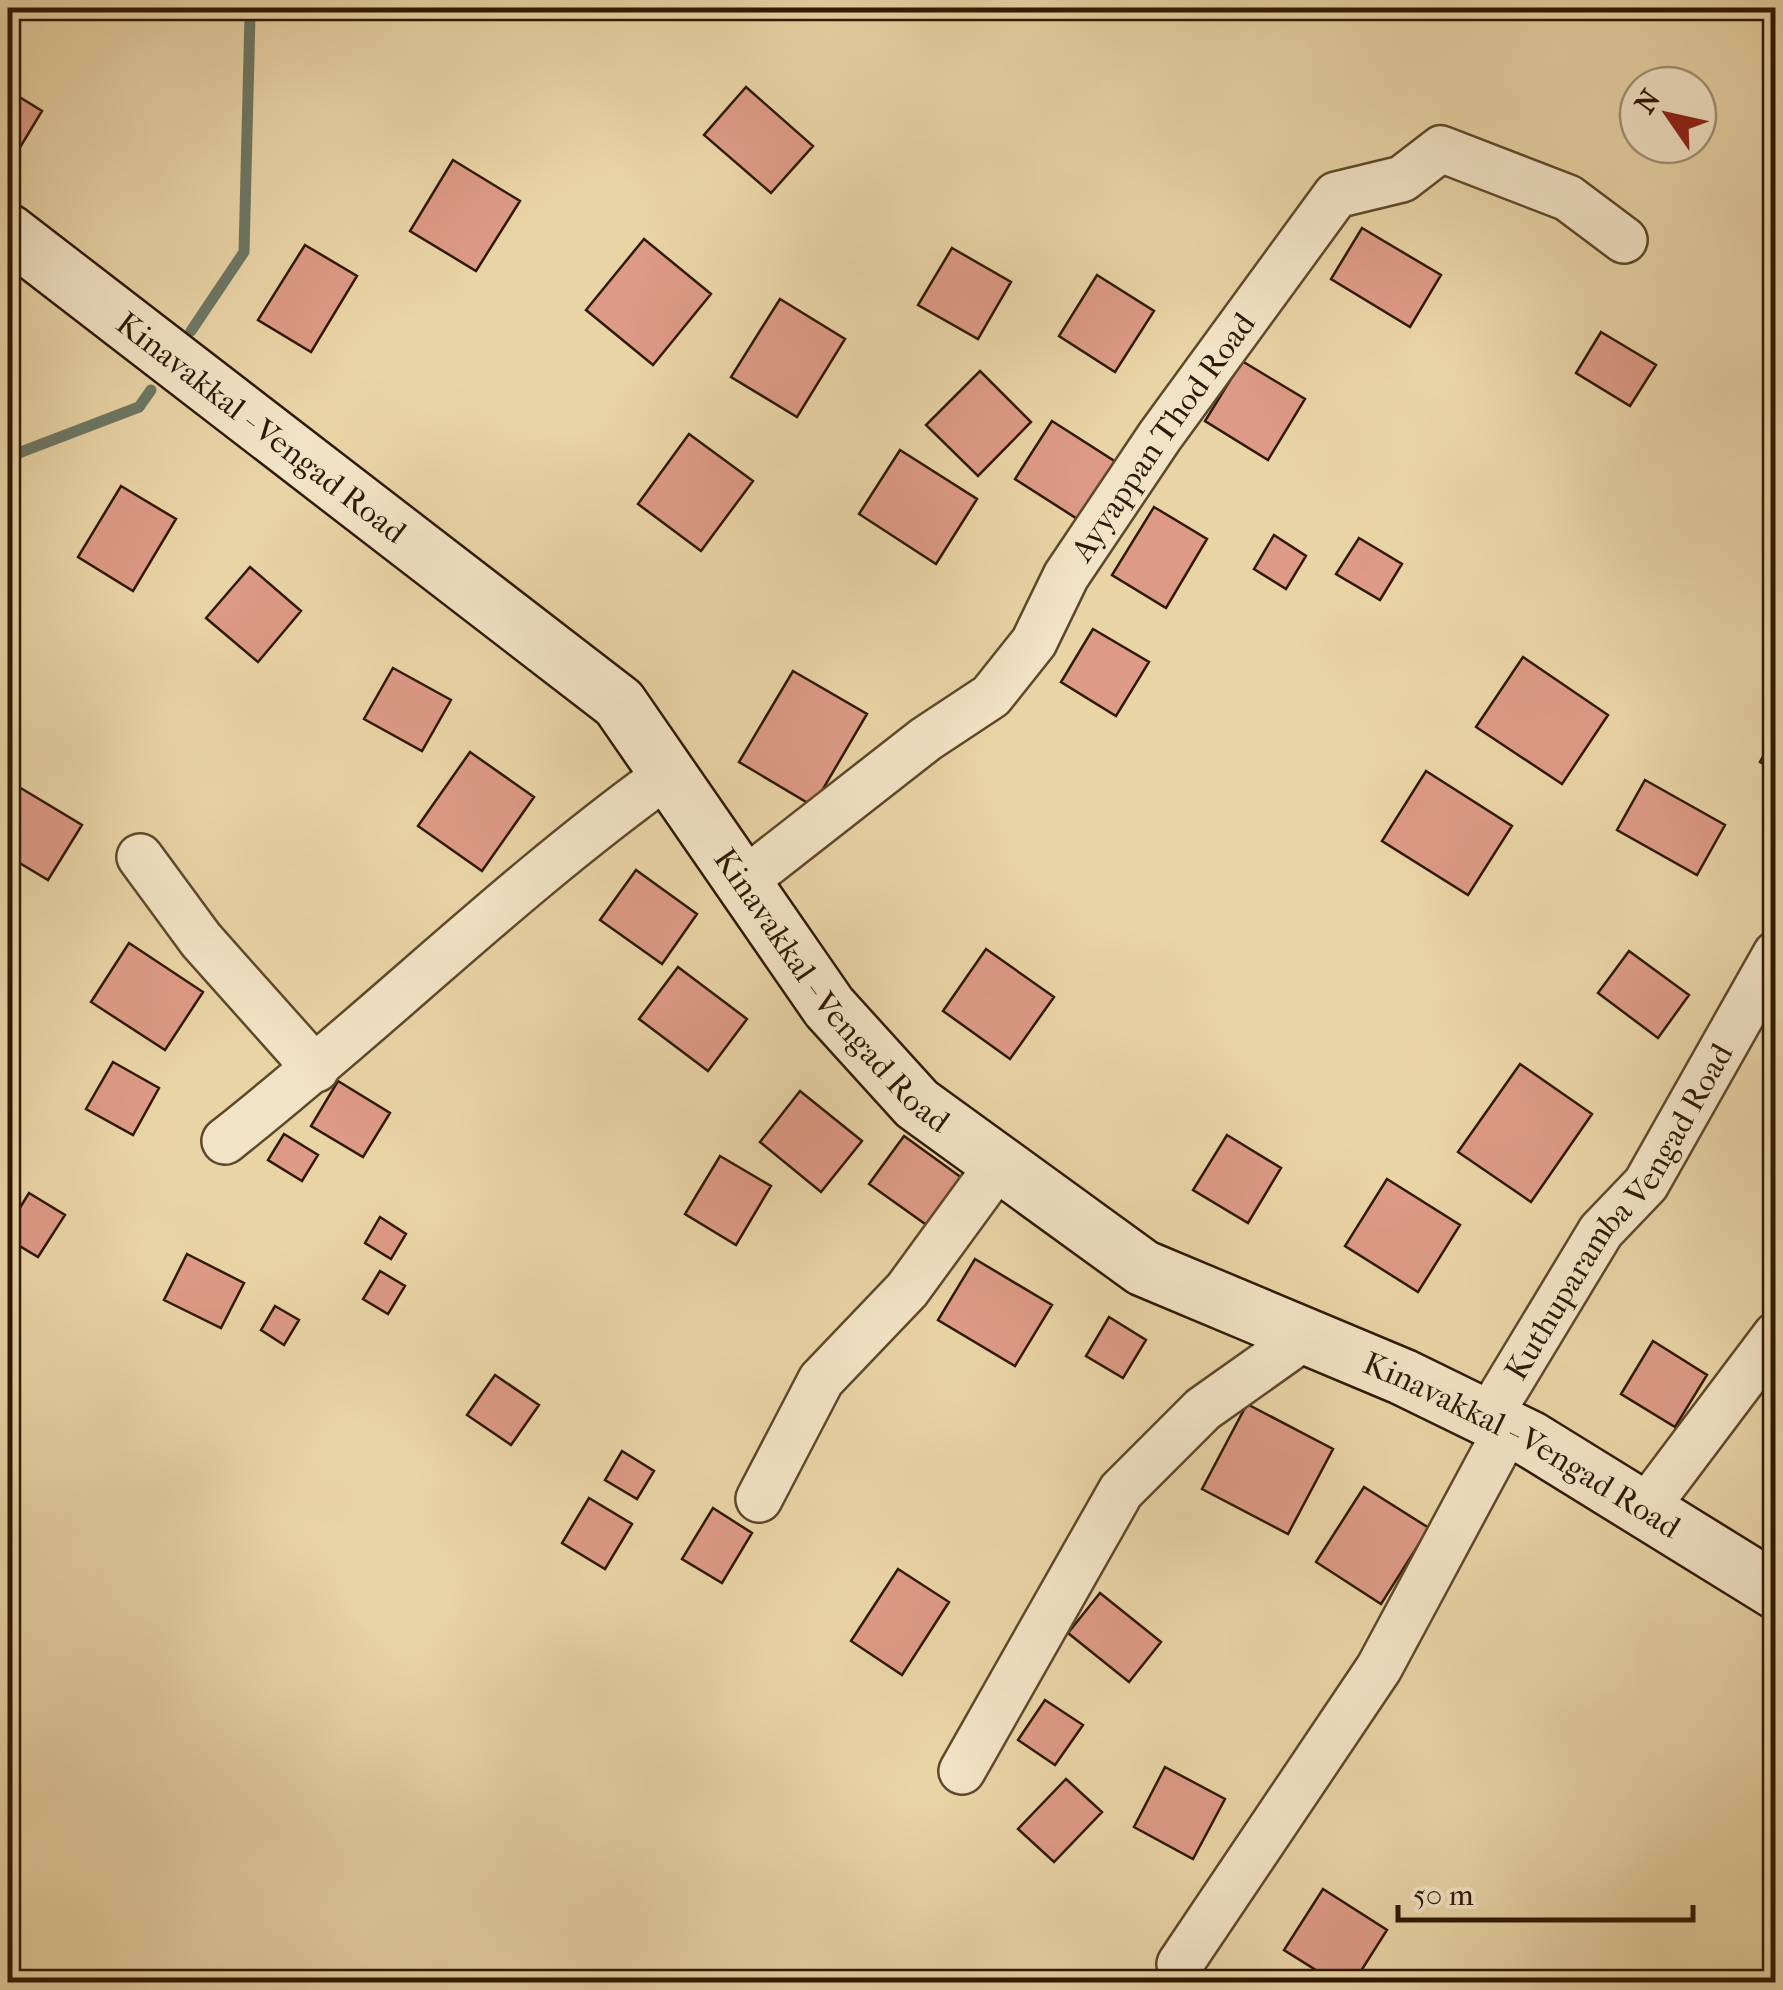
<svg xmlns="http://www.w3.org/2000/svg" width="1783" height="1990" font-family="'IM FELL French Canon',serif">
<rect width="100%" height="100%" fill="#e9d4a6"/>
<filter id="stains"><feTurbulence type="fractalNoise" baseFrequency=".002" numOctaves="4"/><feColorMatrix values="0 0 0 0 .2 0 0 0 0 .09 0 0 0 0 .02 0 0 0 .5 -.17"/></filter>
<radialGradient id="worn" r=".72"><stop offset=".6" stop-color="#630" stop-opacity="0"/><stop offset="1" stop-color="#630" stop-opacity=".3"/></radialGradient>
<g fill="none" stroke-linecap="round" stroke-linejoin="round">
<!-- stream -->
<path stroke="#6d7865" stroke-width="11" d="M191,331l53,-79 6,-237 7,-7
M8,457l131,-50 12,-17"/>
</g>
<!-- building -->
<path fill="#dd9a86" stroke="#2f1900" stroke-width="2.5" d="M746,87l67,59 -42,47 -67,-58z
M8,90l34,21 -32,53 -2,-2z
M453,160l67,41 -44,70 -66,-40z
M1362,228l79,47 -31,52 -79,-48z
M644,239l67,55 -58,71 -67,-55z
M305,245l52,31 -46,76 -53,-32z
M952,248l59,34 -33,57 -60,-34z
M1097,275l57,36 -39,61 -56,-36z
M780,299l65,40 -48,78 -66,-40z
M1601,332l55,33 -26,41 -54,-33z
M1242,361l63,38 -37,61 -63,-39z
M980,371l51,51 -53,54 -52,-51z
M1052,421l67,43 -37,58 -67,-43z
M689,434l64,47 -52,70 -63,-47z
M900,450l77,49 -41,65 -77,-50z
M121,486l55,33 -43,72 -55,-34z
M1154,507l53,32 -41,69 -54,-33z
M1274,535l32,21 -20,33 -32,-20z
M1359,538l43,26 -22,36 -44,-26z
M250,567l51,44 -43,51 -52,-44z
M1093,629l56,33 -33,54 -55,-34z
M1523,657l85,58 -46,69 -86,-57z
M393,668l58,32 -29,51 -58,-32z
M793,671l74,43 -54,92 -74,-44z
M1776,732v39l-16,-9z
M470,752l64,45 -52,74 -64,-45z
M1426,771l86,55 -44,69 -86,-54z
M1645,780l80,45 -28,50 -80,-45z
M14,784l68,41 -34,55 -40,-24v-62z
M636,870l61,44 -35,50 -62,-44z
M129,943l74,49 -38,58 -74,-48z
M986,949l68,48 -44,62 -67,-48z
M1629,951l60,44 -31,43 -60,-45z
M678,967l69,52 -39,52 -69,-52z
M113,1062l46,26 -26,47 -47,-26z
M1520,1064l72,50 -61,88 -73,-50z
M338,1081l52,32 -27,44 -52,-31z
M800,1091l62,50 -41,51 -61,-50z
M284,1134l34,21 -16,26 -34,-21z
M1227,1135l54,33 -33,55 -55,-33z
M904,1136l65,47 -34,48 -66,-47z
M720,1156l51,30 -35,59 -51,-31z
M1387,1179l73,46 -42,67 -73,-46z
M29,1193l36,22 -27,42 -30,-18v-12z
M380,1217l26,17 -15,25 -26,-16z
M187,1254l57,29 -23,45 -57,-28z
M975,1259l77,46 -37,61 -77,-46z
M380,1271l25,15 -17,28 -25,-15z
M275,1306l24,14 -15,25 -23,-15z
M1109,1317l37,23 -23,38 -37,-22z
M1653,1341l54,34 -32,52 -54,-33z
M495,1375l44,30 -28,40 -44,-30z
M1247,1404l86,45 -45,85 -86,-45z
M622,1451l32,20 -17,28 -32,-19z
M1364,1487l65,41 -48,76 -65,-42z
M589,1498l43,26 -27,45 -43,-26z
M713,1508l39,25 -30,50 -40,-24z
M898,1569l51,33 -47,73 -51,-34z
M1100,1593l61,49 -32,40 -61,-49z
M1045,1700l38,25 -28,40 -37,-25z
M1165,1767l60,32 -32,60 -59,-32z
M1066,1779l36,33 -48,50 -36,-33z
M1323,1889l64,41 -33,52h-19l-51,-32z"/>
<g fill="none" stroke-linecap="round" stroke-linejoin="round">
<!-- street casing -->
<g stroke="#5e482a" stroke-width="50">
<g id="street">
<path d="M140,857l61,83 115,129"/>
<path id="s1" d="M743,882l183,-143 65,-43 43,-54 32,-66 94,-140 176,-241 66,-16 39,-30 127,49 56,42"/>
<path d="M225,1141c151,-119 287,-255 443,-367"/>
<path id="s2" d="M1488,1418l113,-187 45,-47 130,-230"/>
<path d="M759,1499l62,-119 86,-90 92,-126"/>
<path d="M1645,1509l131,-174"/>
<path d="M962,1771l159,-280 82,-82 103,-73"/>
<path d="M1180,1964l199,-296 129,-240"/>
</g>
</g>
<!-- secondary casing -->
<g stroke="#2f1900" stroke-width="60">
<g id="secondary">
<path id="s3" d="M8,232l611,471 210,304 88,97 226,164 260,109 127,62 246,152"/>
</g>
</g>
<!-- street -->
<use href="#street" stroke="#f1e3c5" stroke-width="45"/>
<!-- secondary -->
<use href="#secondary" stroke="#f1e3c5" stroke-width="55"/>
</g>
<g text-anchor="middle" stroke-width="10" stroke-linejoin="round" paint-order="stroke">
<!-- street labels -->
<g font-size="32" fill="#2f1900" stroke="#f1e3c5">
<text dy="11" stroke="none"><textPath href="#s3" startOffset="320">Kinavakkal - Vengad Road</textPath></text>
<text dy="11" stroke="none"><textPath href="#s1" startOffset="622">Ayyappan Thod Road</textPath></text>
<text dy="11" stroke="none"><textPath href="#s3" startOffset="1130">Kinavakkal - Vengad Road</textPath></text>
<text dy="11" stroke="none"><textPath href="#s2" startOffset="245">Kuthuparamba Vengad Road</textPath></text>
<text dy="11" stroke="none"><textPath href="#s3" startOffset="1970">Kinavakkal - Vengad Road</textPath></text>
</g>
</g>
<!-- margin -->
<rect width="1783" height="1990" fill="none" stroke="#e9d4a6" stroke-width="40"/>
<rect x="10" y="10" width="1763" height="1970" fill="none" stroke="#2f1900" stroke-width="5"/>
<rect x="20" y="20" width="1743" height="1950" fill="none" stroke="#2f1900" stroke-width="2.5"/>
<!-- north arrow -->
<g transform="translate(1668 115) rotate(304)"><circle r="48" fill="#f1e3c5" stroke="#a39276" stroke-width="2.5"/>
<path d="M0-8L18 38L0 25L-18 38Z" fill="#8f2418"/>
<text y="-15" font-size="28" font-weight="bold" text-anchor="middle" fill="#2f1900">N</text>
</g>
<!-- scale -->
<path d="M1398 1905v15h295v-15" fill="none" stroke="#2f1900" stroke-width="5"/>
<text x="1413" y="1905" font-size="30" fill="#2f1900" stroke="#f1e3c5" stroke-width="8" paint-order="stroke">50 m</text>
<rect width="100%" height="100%" filter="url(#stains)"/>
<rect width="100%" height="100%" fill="url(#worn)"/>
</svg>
